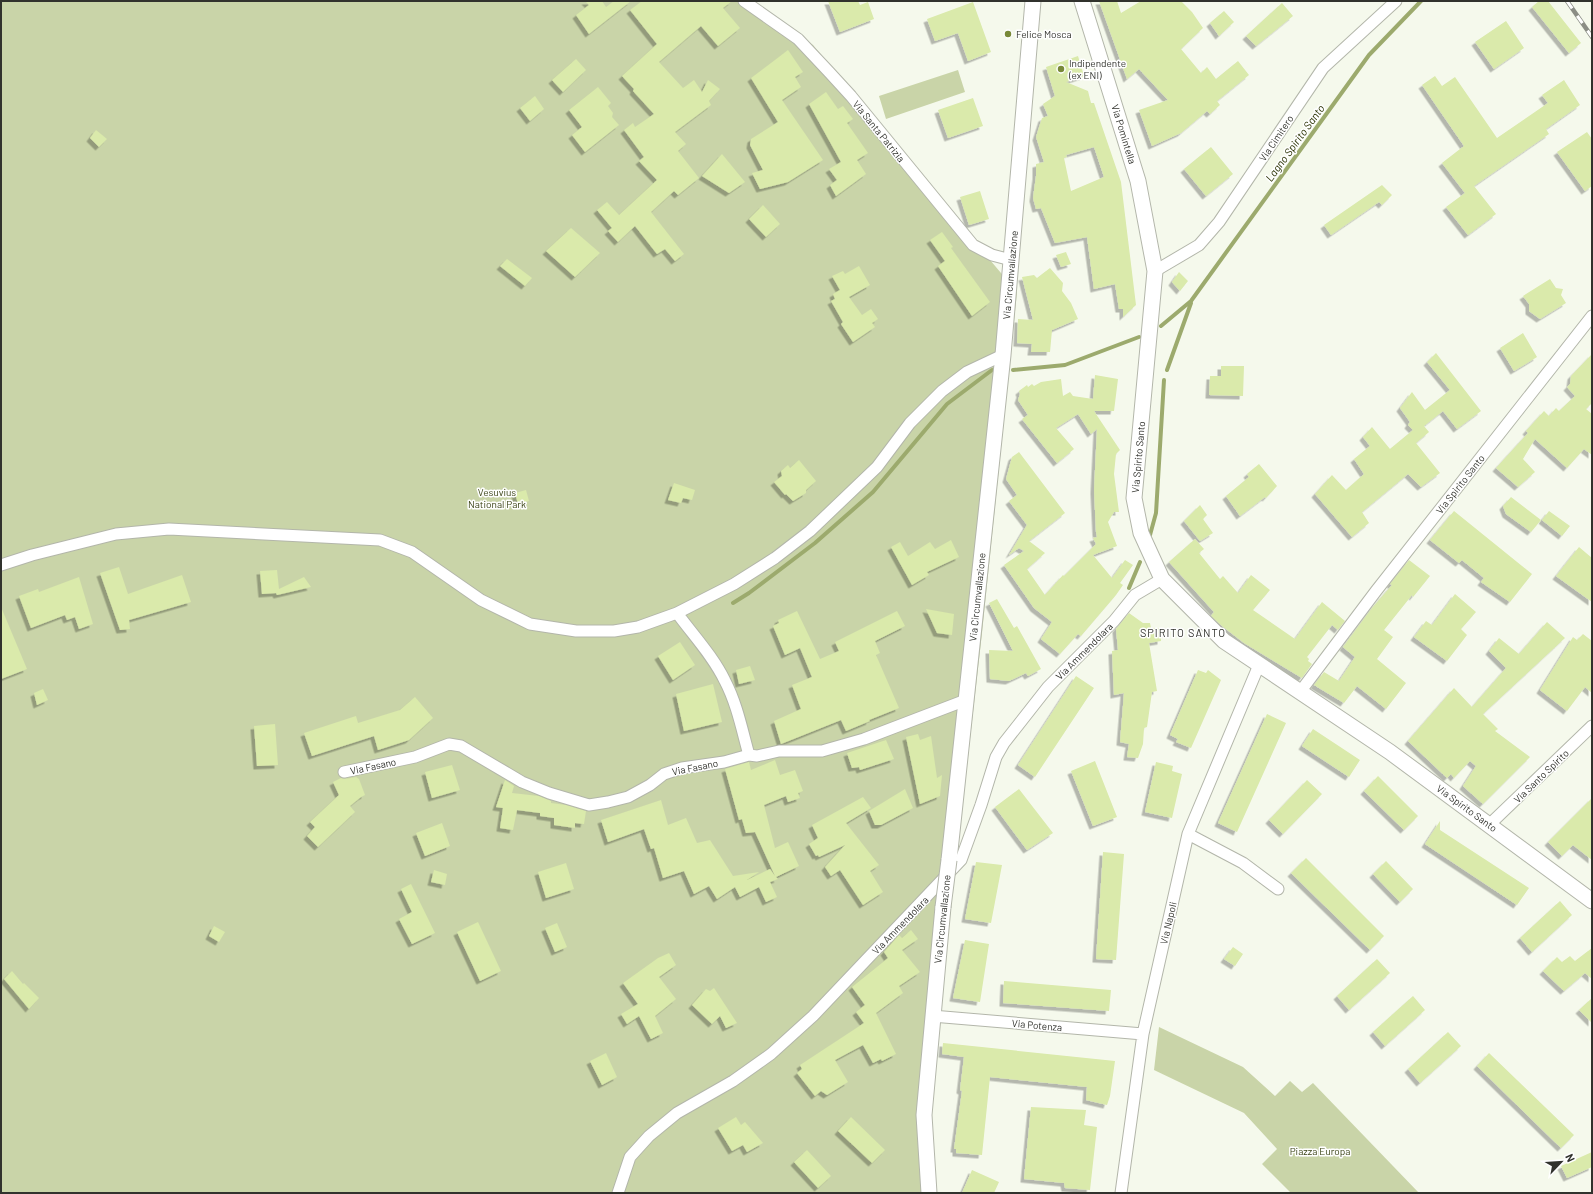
<svg xmlns="http://www.w3.org/2000/svg" width="1593" height="1194" font-family="Barlow,sans-serif">
<defs>
<filter id="shadow"><feDropShadow dx="-3.5" dy="3.5" stdDeviation="0" flood-color="#0004"/></filter>
</defs>
<rect width="100%" height="100%" fill="#f5f9ec"/>
<!-- green -->
<path fill="#c9d4a8" d="M1,1h747l65,44 86,107 118,140 -35,341 -45,397 -9,101 5,62h-932z
M958,70l7,22 -79,27 -7,-23z
M1159,1027l84,40 32,29 15,-15 12,11 11,-9 106,110h-128l-29,-29 15,-15 -33,-36 -90,-43z"/>
<g fill="none" stroke-linecap="round" stroke-linejoin="round">
<!-- stream -->
<path stroke="#9caa6d" stroke-width="4" d="M1161,326l30,-25 178,-246 52,-54
M1013,370l52,-5 74,-28
M1167,370l24,-67
M1150,535l6,-22 8,-133
M1129,588l11,-26
M733,603l16,-10 66,-50 58,-51 74,-88 45,-34"/>
</g>
<!-- building -->
<path fill="#daeaab" fill-rule="evenodd" filter="url(#shadow)" d="M585,1h17l4,6 8,-6h17l-42,33 -13,-19 13,-10z
M642,1h90l-9,7 17,20 -22,18 -17,-20 -42,36 24,26 11,-8 8,12 6,-12 12,9 -11,12 2,4 -36,27 11,12 -8,7 21,27 -21,17 -4,-4 -23,21 33,42 -9,7 -10,-12 -8,5 -22,-28 -17,16 -10,-11 4,-3 -15,-18 10,-8 12,13 38,-35 -18,-19 5,-4 -20,-27 9,-7 2,4 19,-13 -21,-23 1,-2 -12,-13 35,-32 -27,-34z
M828,1h30l2,4 8,-3 6,17 -34,13z
M1099,1h18l4,12 20,-12h40l11,11 11,16 -22,21 20,24 6,-6 9,12 22,-18 11,14 -32,26 3,4 -10,9 -3,-3 -26,22 -29,13 -13,-36 29,-10 -29,-31 -12,10z
M1539,1h9l33,42 -12,10 -37,-46z
M973,2l18,50 -23,9 -10,-28 -23,8 -8,-22z
M1282,3l11,13 -37,30 -10,-10z
M1224,11l10,11 -15,14 -9,-13z
M1506,21l18,27 -30,21 -19,-27z
M788,50l15,22 -8,5 6,10 -19,13 41,60 -35,22 -28,7 -8,-16 11,-3 -13,-25 1,-6 27,-17 -27,-44z
M1078,56l6,20 -18,6 22,9 3,12h3l27,79 15,123 -13,12v-8h-4l-4,-25 -21,5 -7,-52 -32,6 -14,-35 -5,1 -3,-11 3,-22v-12l8,-2 -8,-25 6,-19 6,-2 -5,-12 12,-8 -9,-29zM1094,147l10,30 -33,14 -7,-33 3,-1 -1,-2z
M576,59l10,11 -23,22 -11,-12z
M1435,76l7,10 13,-9 42,61 51,-35 -6,-8 22,-15 16,25 -34,24 3,5 -75,52 22,28 -28,21 -22,-28 19,-14 -23,-30 22,-17 -42,-61z
M598,87l13,16 -3,3 5,7 -1,4 7,8 -34,27 -13,-17 10,-8 -13,-17z
M826,92l12,17 5,-3 10,13 -6,4 21,30 -11,7 9,14 -30,22 -6,-11 7,-5 -8,-11 12,-7 -32,-58z
M535,96l9,13 -14,12 -10,-13z
M973,98l10,28 -35,12 -10,-28z
M96,130l11,9 -8,8 -9,-9z
M1587,132l5,7v47l-7,5 -28,-39z
M1211,147l22,27 -27,22 -22,-27z
M722,154l23,28 -16,11 -27,-17z
M1382,185l10,10 -10,10 -3,-3 -48,33 -7,-10z
M980,191l9,28 -20,6 -9,-28z
M763,205l17,19 -14,13 -17,-18z
M571,228l29,25 -25,24 -29,-26z
M942,232l11,15 -2,1 39,54 -18,14 -34,-50 7,-5 -15,-21z
M1066,252l5,12 -10,3 -5,-12z
M507,259l25,19 -7,8 -25,-20z
M859,266l11,19 -21,12 13,18 9,-6 7,10 -6,4 3,4 -22,15 -12,-18 2,-2 -12,-21 4,-2 -2,-5 7,-4 -8,-14 11,-5 2,3z
M1050,268l13,15 -1,8 9,12 7,16 -26,11 -2,22h-19l1,-8 -15,-1 1,-24 15,1 -11,-43 12,-2 3,3z
M1179,272l9,9 -8,10 -8,-9z
M1550,279l6,9 7,1 -2,6 5,8 -26,16 -11,-8v-7l-6,-8z
M1523,333l14,24 -23,14 -14,-23z
M1436,353l45,58 -24,18 -14,-18 -19,15 5,6 -13,11 24,30 -19,14 -13,-13 -46,38 7,11 -17,14 -37,-43 17,-19 14,15 18,-16 -10,-15 16,-13 -7,-9 9,-10 18,22 23,-19 -5,-5 2,-3 -10,-14 12,-16 13,18 25,-20 -23,-28z
M1592,354v49l-6,6 6,5v41l-8,-6 -17,19 -32,-29 -12,20 12,13 -17,15 -22,-19 32,-35 -2,-2 18,-20 5,5 7,-8 3,3 16,-15 -8,-9 3,-3 1,-8z
M1221,366h23l-1,30 -34,-1 1,-19h11z
M1095,375l23,4 -4,32h-20l26,39 -4,4 -2,20 5,38h-5l-6,10 9,24 -24,9 19,23 13,-18 8,5 -13,18 3,2 -7,10 -35,41 -3,-2 -18,20 -19,-15 11,-17 -18,-14 -30,-43 20,-14 -5,-3 -10,7 18,-30 -18,-24 8,-6 -11,-16 6,-22 7,-5 46,61 -36,28 16,12 -18,16 18,26 18,-20 1,1 32,-32 -3,-6 4,-1 -1,-5 -2,-42 3,-61 -6,5 -13,-20 -22,14 18,21 -17,14 -35,-44 6,-4 -10,-15 2,-6 -1,-3 8,-6 1,2 4,-3 2,2 7,-4 20,-3 2,17 7,-4 3,4 20,3z
M799,460l17,21 -10,9v3l-13,8 -7,-7 -1,1 -11,-13 8,-6 -1,-5 7,-6 2,3z
M1259,464l18,22 -11,12 -1,-1 -25,19 -14,-20 23,-19 -2,-3z
M674,483l21,7 -3,10 -9,-2 -2,5 -13,-3z
M526,490l3,11 -11,3 -3,-11z
M1511,497l30,23 -10,12 -25,-18 -3,-8z
M1200,505l7,10 -4,4 10,14 -13,8 -16,-20z
M1454,511l78,63 -22,28 -29,-20 3,-4 -22,-18 -3,3 -29,-23z
M1549,511l21,15 -8,10 -20,-16z
M1195,539l9,10 -5,4 21,26 3,-3 15,17 13,-18 19,15 -17,20 42,29 27,-37 23,19 -7,9 -6,-5 -25,32 2,2 -1,2 4,3 -10,14 -58,-35 -22,-17 -11,-10 3,-4 -45,-50z
M951,540l8,17 -32,15 2,3 -17,10 -21,-38 9,-5 8,14 22,-14 5,7z
M1579,547l13,11v44l-36,-26z
M1409,560l21,16 -17,21 -1,-2 -28,35 9,7 -16,22 29,24 -20,26 -29,-23 -13,17 -30,-18 10,-13 15,9 16,-24 -12,-10 29,-39 20,-23 -2,-1z
M119,567l9,27 54,-19 9,27 -62,18 1,9 -10,1 -20,-57z
M277,570l2,19 25,-12 7,10 -34,8 -1,-2 -14,1 -2,-23z
M79,577l14,47 -14,5 -4,-12 -8,3 -2,-5 -34,13 -12,-32 19,-7 1,3z
M1455,594l21,18 -15,17 6,6 -20,26 -33,-24 12,-16 6,4z
M997,599l17,29 3,-2 24,43 -13,7 -2,-3 -17,8 -19,-2 -1,-29 24,1 -24,-48z
M1,607l26,62 -26,10z
M926,609l28,5 -2,21 -15,-2z
M797,611l23,48 19,-8 -4,-9 62,-31 8,15 -30,15 5,12 -4,2 23,53 -30,12 1,1 -24,10 -5,-11 -60,24 -7,-23 27,-12 -9,-24 20,-8 -12,-29 -15,7 -12,-29 6,-3 -1,-3z
M1129,613l14,10h7l1,5h10v13l-12,2 8,48 -5,1 -5,35 -3,1 -1,16 -5,14 -11,-1 2,-13 -9,-2 4,-49 -10,2 -2,-44 6,-1 -2,-21z
M1547,622l18,16 -82,76 15,15 -3,2 35,26 -47,47 -20,-18 13,-20 -6,-5 -16,17 -3,-4 -4,4 -39,-37 46,-53 18,19 34,-39 -17,-17 10,-13 20,16z
M1583,634l9,7v52l-7,-6 -18,24 -27,-21 33,-53 4,3z
M680,642l15,23 -22,15 -15,-24z
M750,666l5,14 -16,4 -3,-14z
M1198,670l8,3 2,-3 13,10 -30,68 -15,-6 2,-3 -8,-4z
M1076,676l18,12 -59,89 -17,-12z
M713,684l9,38 -38,9 -8,-37z
M43,689l5,11 -11,5 -3,-12z
M415,697l18,21 -24,22 -31,10 -4,-14 -62,20 -8,-23 52,-17 2,7 42,-13z
M1267,714l19,9 -49,109 -19,-9z
M275,724l3,41 -21,1 -3,-40z
M1313,729l47,31 -11,17 -47,-31z
M918,734l2,6 11,-4 6,42 5,-3 -2,21 -20,8 -14,-67z
M886,740l8,19 -34,11 -1,-3 -7,1 -5,-15z
M775,760l5,15 15,-5 8,21 -5,2 2,5 -12,4 -2,-6 -22,9 11,43 13,-6 11,24 -23,11 2,2 -8,3 7,15 -11,5 -7,-15 -19,10 -5,-10 -18,12 -8,-13 -15,8 -10,-23 -21,7 -9,-30 -3,1 -7,-20 -36,13 -7,-22 60,-20 7,25 18,-7 11,25 13,-3 23,36 26,-4 -12,8 23,-11 5,7 -20,-44 -9,1 -4,-14 -3,1 -14,-51 24,-7 2,8z
M1095,761l22,56 -24,9 -22,-55z
M1156,762l17,4 -1,5 10,3 -10,44 -27,-6z
M452,765l8,25 -28,8 -7,-26z
M1378,776l40,40 -14,14 -40,-39z
M356,777l3,2 6,16 -4,2 -11,9 5,6 -37,35 -11,-11 8,-9 -5,-5 29,-27 -6,-13 8,-4 4,1z
M505,780l9,6 -2,7 27,3 12,5v2l15,2 20,6 -2,13 -9,-1v5l-21,-3v-7l-14,-2v-3l-23,-3 -4,20 -13,-2 3,-20 -7,-1z
M1307,780l15,14 -39,40 -14,-14z
M905,789l8,19 -32,17h-6l-6,-14z
M1019,789l34,44 -26,17 -32,-43z
M863,797l8,11 -25,15 33,42 -9,6 13,21 -20,13 -23,-35 -9,6 -6,-9 20,-22 -26,12 -1,-2 -2,1 -7,-12 9,-6 -6,-13z
M1592,798v62l-19,-15 -11,11 -14,-14z
M1440,821v9l89,58 -12,17 -92,-61z
M442,823l8,23 -25,10 -9,-23z
M1103,852l21,2 -8,106 -20,-1z
M1306,858l78,78 -14,14 -79,-77z
M1386,861l27,28 -13,13 -27,-28z
M976,862l26,3 -11,58 -26,-4z
M566,863l8,26 -28,9 -8,-26z
M434,870l13,4 -2,11 -14,-3z
M411,884l24,49 -23,11 -13,-25 13,-7 -11,-23z
M1560,901l12,14 -40,37 -12,-14z
M478,922l23,49 -21,10 -23,-49z
M557,923l10,24 -12,5 -10,-24z
M214,926l11,6 -6,10 -10,-6z
M911,930l7,9 -16,11 18,22 -21,14 4,7 -27,20 20,41 -14,7 -1,-2 -8,4 -10,-18 -28,15 13,22 -21,13 -6,-4 -6,5 -18,-23 5,-4 -2,-4 64,-42 -8,-11 9,-7 -13,-18 36,-29 -4,-6 15,-17 3,3z
M965,940l24,4 -9,58 -27,-4z
M1233,947l10,7 -8,12 -11,-7z
M1592,948v31l-7,-6 -21,18 -21,-20 14,-14 5,5 8,-6 5,5z
M669,953l7,12 -17,12 17,22 -21,17 8,17 -12,6 -12,-23 -12,8 -6,-10 17,-10 -15,-21 35,-25z
M1377,959l13,14 -41,37 -12,-14z
M12,971l11,13 1,-1 15,15 -10,11 -25,-30z
M1004,981l107,9 -2,21 -106,-8z
M714,988l23,35 -11,5 -6,-12 -8,8 -20,-19 14,-16 4,2z
M1413,996l12,14 -40,36 -12,-14z
M1592,998v25l-13,-13z
M1448,1032l13,14 -41,37 -12,-14z
M943,1043l172,18 -5,35 -3,9 -21,-5 1,-13 -97,-10 -8,78 -26,-2v-4h-2l8,-58 -2,-1 4,-33 -22,-3z
M606,1053l11,24 -15,8 -12,-24z
M1489,1053l85,82 -13,13 -84,-82z
M1031,1107l55,3 -2,15 13,2 -7,63 -25,-2 -1,-5 -40,-4z
M736,1117l5,8 4,-3 18,21 -16,9 -4,-7 -11,6 -14,-23z
M851,1117l34,33 -13,13 -34,-32z
M807,1150l24,26 -13,12 -24,-26z
M1592,1152v15l-25,11 -6,-12z
M972,1170l27,12 -5,11h-32z"/>
<g fill="none" stroke-linecap="round" stroke-linejoin="round">
<!-- street casing -->
<g stroke="#b3b6aa" stroke-width="13">
<path id="street" d="M744,1l54,38 31,33 22,24 122,149 19,10 19,5
M1155,271l44,-26 20,-23 104,-154 73,-67
M1,565l31,-10 84,-21 53,-5 211,11 32,12 69,48 49,24 46,7h38l24,-4 39,-14 57,-29 41,-26 35,-27 67,-64 33,-44 32,-32 25,-19 36,-17
M677,613c16,22 36,43 48,68 12,23 17,49 24,74
M1300,692l76,-101 216,-275
M344,772l71,-15 34,-13 12,2 61,36 27,11 40,12 19,-3 20,-5 22,-12 14,-11 18,-6 42,-6 25,-7 8,1 22,-5h43l42,-12 102,-39
M1489,825l103,-99
M1188,834l55,29 35,26
M932,1016l211,18
M618,1193l12,-36 19,-21 28,-23 56,-32 38,-27 42,-38 148,-156 20,-55 15,-48 8,-14 44,-56 66,-66 21,-26 27,-16
M1121,1193l22,-159 45,-200 71,-169"/>
</g>
<!-- secondary casing -->
<g stroke="#b3b6aa" stroke-width="17">
<path id="secondary" d="M1082,1l56,180 17,90 -21,227 7,35 21,46 62,62 166,111 202,149
M949,860l54,-505 30,-354
M929,1193l-5,-78 19,-208"/>
</g>
<!-- street -->
<use href="#street" stroke="#fff" stroke-width="11"/>
<!-- secondary -->
<use href="#secondary" stroke="#fff" stroke-width="15"/>
<!-- rail casing -->
<g stroke="#8b8d85" stroke-width="4.5">
<path id="rail" d="M1567,1l25,36"/>
</g>
<!-- rail -->
<use href="#rail" stroke="#fff" stroke-width="3" stroke-dasharray="9" stroke-linecap="butt"/>
<!-- secondary-bridge casing -->
<g stroke="#b3b6aa" stroke-width="17" stroke-linecap="butt">
<path id="secondary-bridge" d="M943,907l6,-47"/>
</g>
<!-- secondary-bridge -->
<use href="#secondary-bridge" stroke="#fff" stroke-width="15"/>
</g>
<!-- markers -->
<g fill="#788938" stroke="#fff" stroke-width="1.5">
<circle cx="1008" cy="34" r="4"/>
<circle cx="1061" cy="69" r="4"/>
</g>
<g text-anchor="middle" stroke-width="3" stroke-linejoin="round" paint-order="stroke">
<!-- poi labels -->
<g font-size="10" fill="#31322d" stroke="#fff" text-anchor="start">
<text x="1016" y="38">Felice Mosca</text>
<text x="1069" y="67">Indipendente<tspan x="1069" dy="12">(ex ENI)</tspan></text>
</g>
<!-- street labels -->
<g font-size="10" fill="#31322d" stroke="#fff">
<text transform="translate(879 131) rotate(51)" y="4">Via Santa Patrizia</text>
<text transform="translate(1124 134) rotate(73)" y="4">Via Pomintella</text>
<text transform="translate(1276 138) rotate(-56)" y="4">Via Cimitero</text>
<text transform="translate(1010 275) rotate(-85)" y="4">Via Circumvallazione</text>
<text transform="translate(1138 457) rotate(-85)" y="4">Via Spirito Santo</text>
<text transform="translate(1460 484) rotate(-52)" y="4">Via Spirito Santo</text>
<text transform="translate(977 597) rotate(-84)" y="4">Via Circumvallazione</text>
<text transform="translate(1084 651) rotate(-45)" y="4">Via Ammendolara</text>
<text transform="translate(373 766) rotate(-12)" y="4">Via Fasano</text>
<text transform="translate(695 767) rotate(-11)" y="4">Via Fasano</text>
<text transform="translate(1541 776) rotate(-44)" y="4">Via Santo Spirito</text>
<text transform="translate(1467 808) rotate(36)" y="4">Via Spirito Santo</text>
<text transform="translate(942 919) rotate(-84)" y="4">Via Circumvallazione</text>
<text transform="translate(1168 923) rotate(-77)" y="4">Via Napoli</text>
<text transform="translate(900 925) rotate(-46)" y="4">Via Ammendolara</text>
<text transform="translate(1037 1025) rotate(5)" y="4">Via Potenza</text>
</g>
<!-- park labels -->
<g font-size="10" fill="#384113" stroke="#fff">
<text x="497" y="496">Vesuvius<tspan x="497" dy="12">National Park</tspan></text>
<text x="1320" y="1155">Piazza Europa</text>
</g>
<!-- water labels -->
<g font-size="11" font-style="italic" fill="#2a3202" stroke="#fff">
<text transform="translate(1295 143) rotate(-54)" y="4">Lagno Spirito Santo</text>
</g>
<!-- neighbourhood labels -->
<g font-size="11" letter-spacing="1" fill="#31322d" stroke="#fff">
<text x="1183" y="637">SPIRITO SANTO</text>
</g>
</g>
<!-- border -->
<rect width="1593" height="1194" fill="none" stroke="#31322d" stroke-width="4"/>
<!-- north arrow -->
<g transform="translate(1561 1162) rotate(65)" stroke="#ffffff" stroke-width="3" paint-order="stroke">
<path d="M0-3L7 15L0 10L-7 15Z" fill="#31322d"/>
<text y="-6" font-size="11" font-weight="bold" text-anchor="middle" fill="#31322d">N</text>
</g>
</svg>
